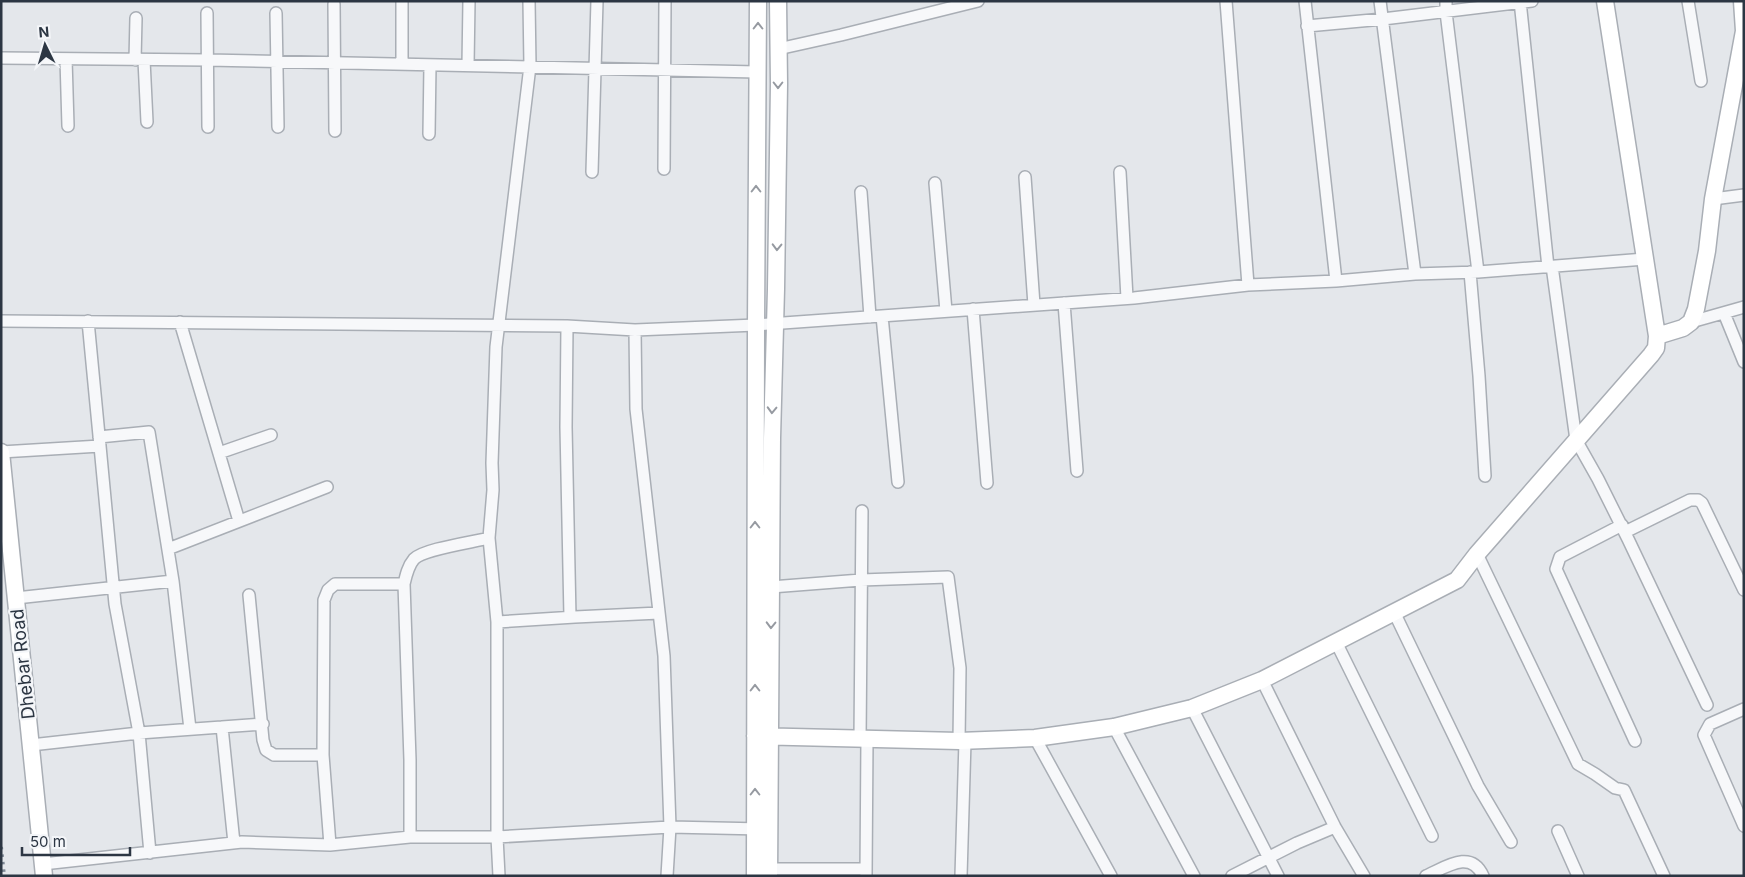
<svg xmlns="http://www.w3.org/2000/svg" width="1745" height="877" font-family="Inter,sans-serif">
<rect width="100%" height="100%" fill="#e4e7eb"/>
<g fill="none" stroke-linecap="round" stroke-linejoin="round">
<!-- street casing -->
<g stroke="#a9aeb5" stroke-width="14">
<path id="street" d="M1226,1l22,284
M1305,1l31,280
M1380,1l35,273
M1446,1v11l32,260
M1520,1l28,266
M1688,1l13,80
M334,4l1,127
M207,13l1,114
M276,13l2,114
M1307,26l76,-7 149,-18
M778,49l63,-14 137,-34
M1,58l207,2 549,12
M66,59l2,67
M135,60l1,-42
M144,60l3,62
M402,64v-63
M468,65l1,-64
M429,134l1,-69
M664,169l1,-168
M592,172l5,-171
M1120,172l7,126
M1025,177l9,128
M935,183l11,128
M861,192l9,125
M1713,199l31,-4
M1552,266l24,174 22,39 30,60 79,166
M1470,272l9,104 6,100
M1064,303l13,168
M973,309l14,174
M1724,313l20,49
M882,316l16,166
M1,321l566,5 68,4 121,-5 378,-27 114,-13 88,-4 79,-7 63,-2 167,-13
M180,322l59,199
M1691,322l53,-15
M567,326l-1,101 4,190
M635,330l1,79 28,247 6,171 -3,49
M99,437l50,-5 24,149
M100,446l15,158 24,129 11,120
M1,452l99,-6 -12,-125
M219,453l52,-18
M1622,525l-62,32 -4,12 79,172
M1625,532l65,-32h8l4,3 42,87
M168,549l159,-62
M1477,554l101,210 17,10 20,14 9,2 40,86
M771,587l90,-7 87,-3 12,91 -1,73
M249,595l14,145 3,10 8,5h49
M16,598l157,-17 17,148
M1394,612l84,174 33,56
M497,622l78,-5 84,-4
M1336,642l96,194
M1262,680l73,147 29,49
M1192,708l86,168
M1744,709l-34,15 -6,11 40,91
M222,727l12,116
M1114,727l80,149
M1035,738l76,138
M860,739l2,-228
M31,745l108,-12 124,-9
M1558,831l20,45
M410,837v-77l-6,-176c2,-9 4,-18 10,-25 9,-10 60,-17 75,-21
M330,845l-7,-90 1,-155 4,-10 7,-6h69
M43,864l199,-22 88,3 80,-8h87l173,-10 92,2
M769,869h97
M499,876l-2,-39v-215l-8,-84 4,-48 -1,-27 4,-116 34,-281 -1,-65
M866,876l1,-137
M961,876l4,-135
M1232,876l65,-33 38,-16
M1426,876c20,-9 45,-27 57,0"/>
</g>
<!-- secondary casing -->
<g stroke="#a9aeb5" stroke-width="19">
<path id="secondary" d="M1657,336l26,-8 8,-6 5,-13 11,-58 6,-52 31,-168 -2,-30
M1,452l43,424
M755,736l204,5 76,-3 79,-11 78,-19 70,-28 195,-100 20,-26 174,-199 5,-7 1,-12 -52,-335
M755,876l1,-551 2,-324
M769,876l3,-438 4,-149 3,-205 -1,-83"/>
</g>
<!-- street -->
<use href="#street" stroke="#f7f8fa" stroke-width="11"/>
<!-- secondary -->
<use href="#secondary" stroke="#fff" stroke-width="16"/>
<!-- rail -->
<path stroke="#7e8895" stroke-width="4" stroke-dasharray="2.5 5" stroke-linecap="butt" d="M1,847l3,29"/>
</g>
<!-- one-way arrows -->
<defs><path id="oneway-chevron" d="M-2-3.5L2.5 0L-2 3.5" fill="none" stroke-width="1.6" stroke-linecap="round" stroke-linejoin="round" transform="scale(1.25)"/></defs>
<g stroke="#969aa1">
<use href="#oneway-chevron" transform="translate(758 26) rotate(-90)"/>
<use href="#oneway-chevron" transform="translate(778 85) rotate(90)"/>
<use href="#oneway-chevron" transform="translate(756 189) rotate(-90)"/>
<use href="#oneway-chevron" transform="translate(777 247) rotate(91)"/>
<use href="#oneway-chevron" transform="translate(772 410) rotate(92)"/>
<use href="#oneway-chevron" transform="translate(755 525) rotate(-90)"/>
<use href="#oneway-chevron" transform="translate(771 625) rotate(91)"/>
<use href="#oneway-chevron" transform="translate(755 688) rotate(-90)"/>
<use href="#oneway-chevron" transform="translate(755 792) rotate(-90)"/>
</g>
<g text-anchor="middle" stroke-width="4.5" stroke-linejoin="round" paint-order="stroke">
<!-- street labels -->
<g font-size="18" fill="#2c3643" stroke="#f4f6f9">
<text transform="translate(23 664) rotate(-96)" y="6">Dhebar Road</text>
</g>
</g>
<!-- border -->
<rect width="1745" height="877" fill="none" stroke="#2c3643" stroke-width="5"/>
<!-- north arrow -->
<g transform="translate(45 45) rotate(355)" stroke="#f4f6f9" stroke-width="4" paint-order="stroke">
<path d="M0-4L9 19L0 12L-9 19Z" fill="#2c3643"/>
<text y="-8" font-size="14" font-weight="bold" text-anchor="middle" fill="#2c3643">N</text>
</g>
<!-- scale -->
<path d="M22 847v8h108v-8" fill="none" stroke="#2c3643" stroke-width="2.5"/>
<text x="30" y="847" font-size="15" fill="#2c3643" stroke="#f4f6f9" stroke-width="4" paint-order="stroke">50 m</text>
</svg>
